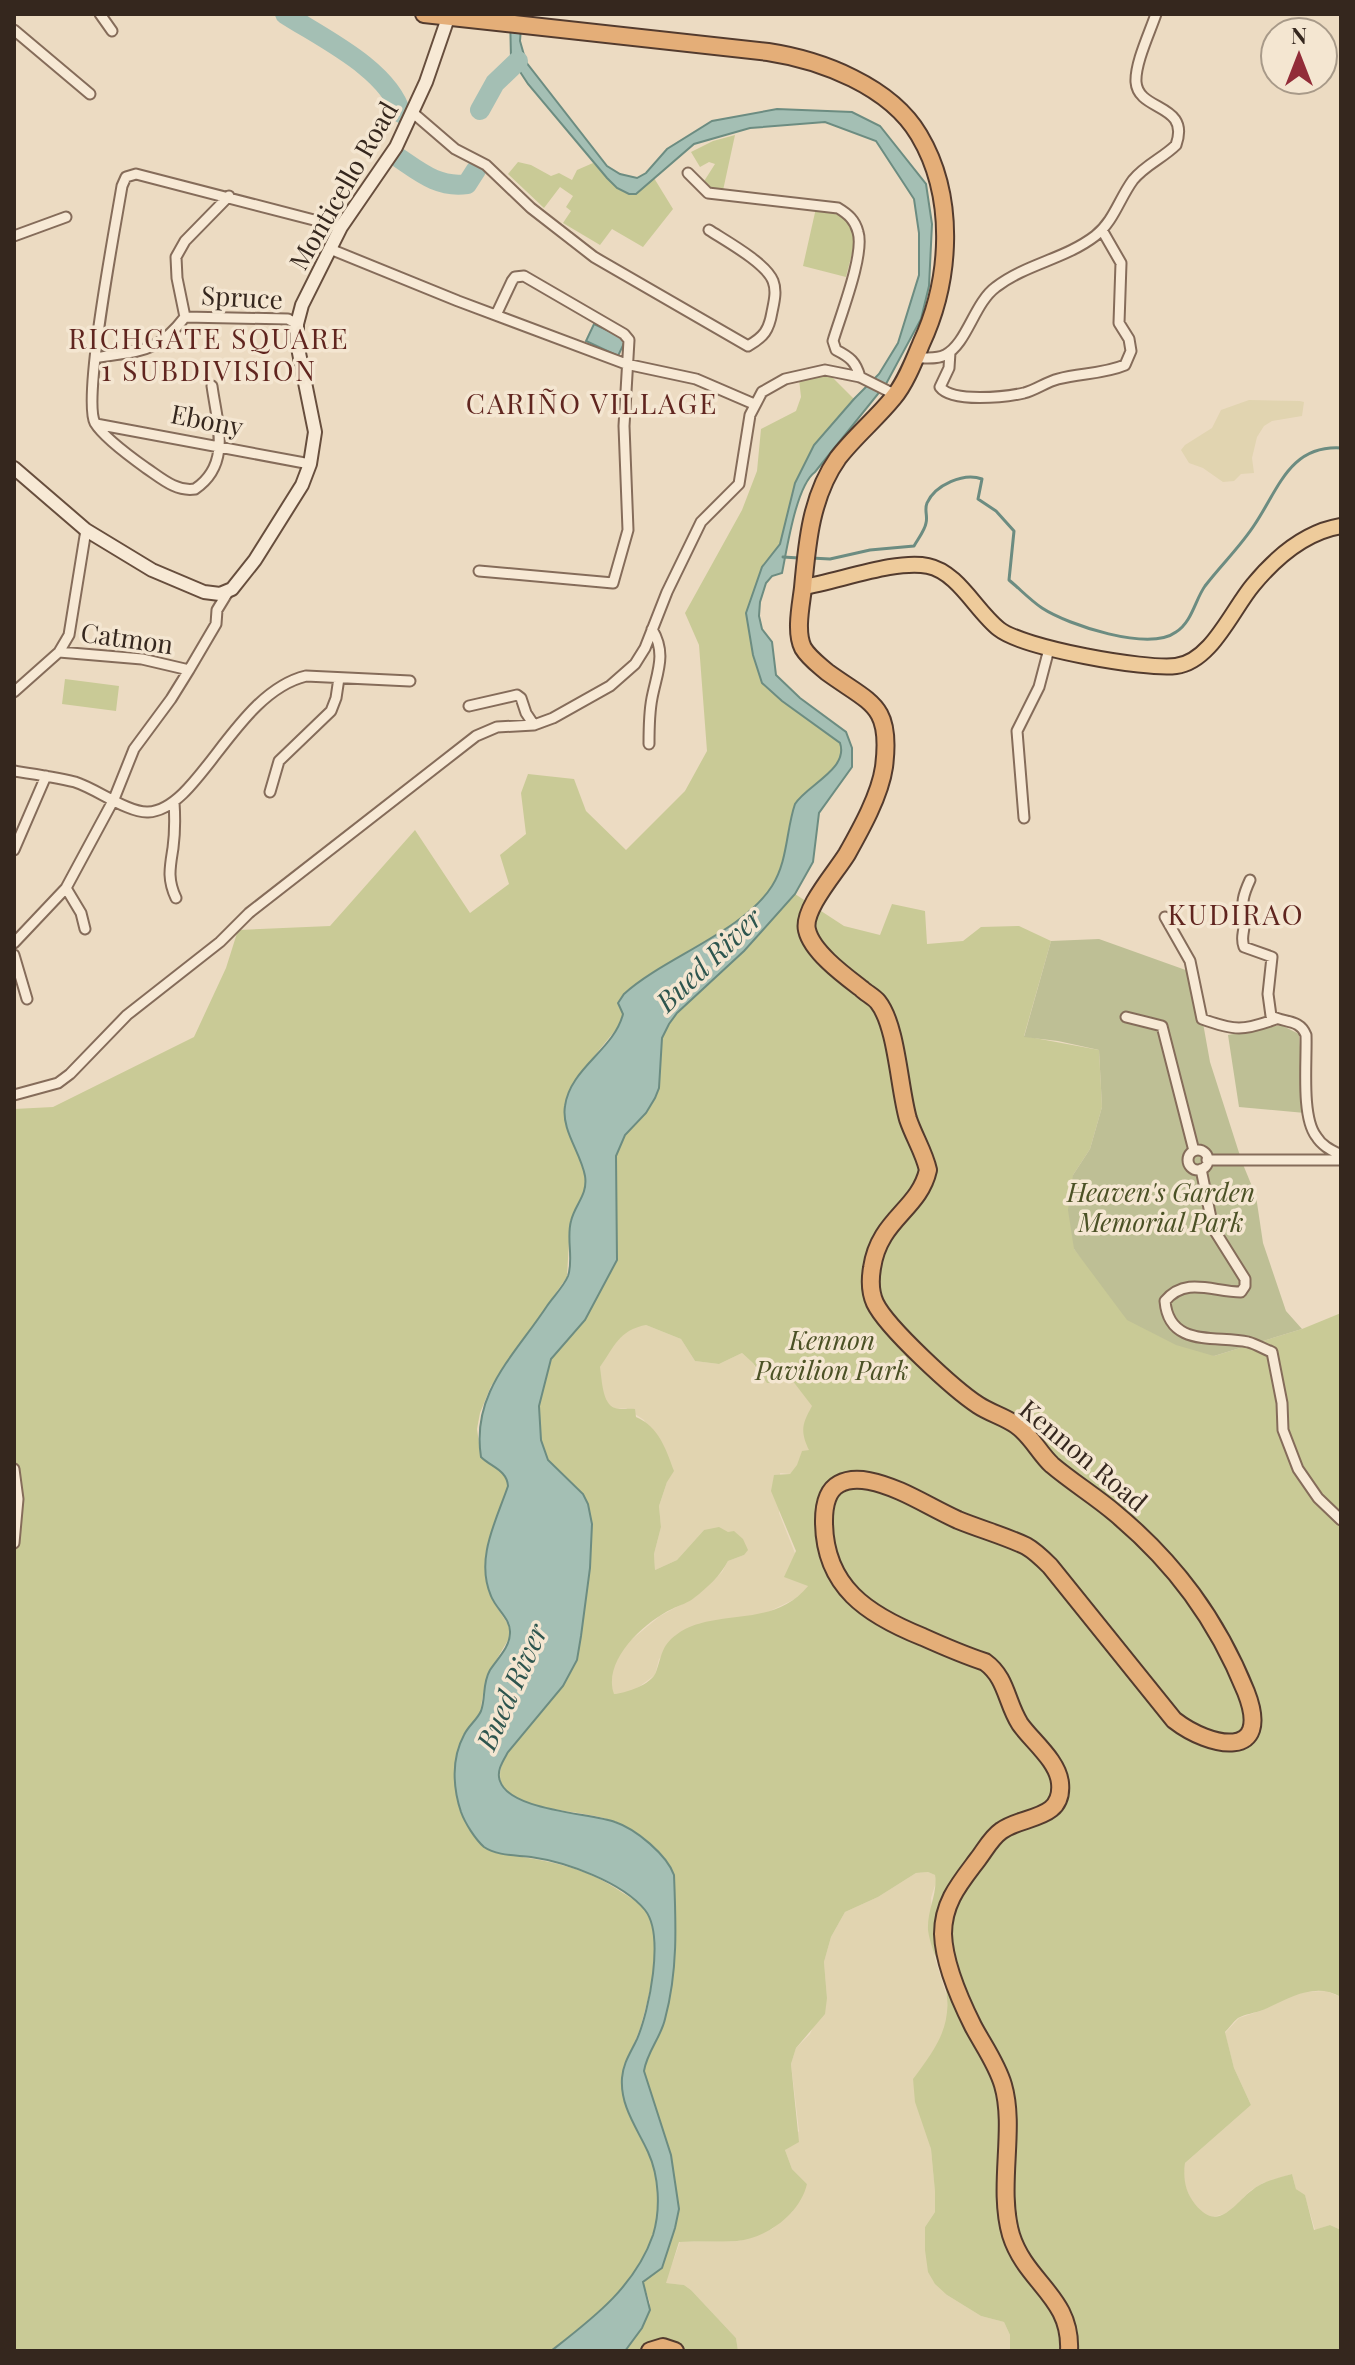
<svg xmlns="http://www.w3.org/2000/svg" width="1355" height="2365" font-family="'Playfair Display',serif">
<rect width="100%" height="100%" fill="#ecdbc2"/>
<!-- farmland -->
<path fill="#e1d4b0" d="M1249,400l51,1 4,1 -2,14 -30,5 -8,5 -7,11 -5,21 2,15 -13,1 -7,7 -11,1 -20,-14 -14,-5 -8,-13 4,-5 27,-17 9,-18z
M646,1325l35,14 14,22 24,3 23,-11 11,10 6,12 33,5 21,26 -4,6 1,38 -8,2 -4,13 -8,9 -10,-1 -1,40 29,73 -9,11 -35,17 -66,10 -39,35 -4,16 -23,17 -19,2 -3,-21 15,-28 35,-29 35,-19 27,-25 6,-11 16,-6 -16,-23 -24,-2 -27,30 -22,10 -1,-16 7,-27 -2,-21 8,-24 -23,-62 -18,-12 -10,1 -9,-6 -5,-10 -2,-26 12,-22 20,-18z
M928,1872l7,3 1,7 -5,16 3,57 13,42v25l-10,25 -24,33 18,69 4,43v20l-10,15 22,68 34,21 23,6 6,13v16h-272l-2,-13 -45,-48 -7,-5 -19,-2 15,-41 59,-1 33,-12 20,-17 15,-28 -15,-15 -7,-19 14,-19 -8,-67 5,-16 14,-14 17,-36 -3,-36 7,-25 14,-25 33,-15 38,-24z
M1326,1991l15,6v233l-11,-5 -15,5 -10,-34 -9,-7 -4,-15 -29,9 -13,8 -22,22 -15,4 -11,-4 -11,-14 -8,-18 2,-18 66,-58 -17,-37 -9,-35 14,-15 24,-8 21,-13 21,-5z"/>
<!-- green -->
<path fill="#c9ca96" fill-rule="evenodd" d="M735,135l-13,60 -21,-9 14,-22 -6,-2 -9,5 -9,-15 22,-11z
M518,162l13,3 20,11 8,-3 13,7 5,-10 16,-7 14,15 33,13 14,-13 19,31 -30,38 -31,-18 -12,16 -37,-22 8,-12 -5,-4 7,-11 -13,-9 -16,21 -36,-34z
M816,208c51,5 40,29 30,69l-43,-11z
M820,374l11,2 23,23 -40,46 -19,38 -15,61 -18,23 -16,46 7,42 9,28 20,18 58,42c9,26 -33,42 -45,61 -10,27 -7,58 -24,83 -34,51 -115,70 -153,116l5,11 -5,13 -40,49 -6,61 12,36 2,13 -5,17 -11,21 -3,53 -76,109 -11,27 -3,16 4,28c10,10 26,13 27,29l-14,37 -9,35v14l11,34 13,20 2,9 -20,34 -8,25 -3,19 -16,20 33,120c48,8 84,11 126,40 10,6 21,13 27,24 13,26 -1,80 -9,108 -6,21 -21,40 -19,63 2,26 20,45 28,68 31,90 -35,146 -99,195h-537v-1242l39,-2 141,-70 32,-69 12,-38 92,-4 85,-96 55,83 39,-29 -9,-29 26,-21 -5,-41 7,-19 46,5 12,32 40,39 59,-59 22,-40 -8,-106 -14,-32 57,-103 15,-39 4,-42 35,-18 5,-14 -2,-18z
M65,679l54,7 -3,25 -54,-7z
M795,894l49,32 36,9 12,-31 33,7 2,33 36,-3 18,-14 38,-1 32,15 -27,95 75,14 3,57 -12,42 -17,26 1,74 28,34 112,73 88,-27 39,-16v684c-26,-16 -54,2 -78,13 -8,3 -18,4 -25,8 -5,4 -9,10 -13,14l9,36 17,37 -66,58c-2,16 0,28 10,41 23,29 38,1 56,-13 12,-10 27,-13 41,-17l4,15 9,6 9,35 16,-5 11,5v121h-331v-16l-6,-13 -23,-6 -34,-21 -12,-11 -7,-12 -3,-22v-23l10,-15v-20l-4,-43 -16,-47 -2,-23c28,-37 44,-61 28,-108 -5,-14 -11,-26 -13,-41 -1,-20 10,-37 7,-55l-7,-3 -12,1 -38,24 -33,15 -14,25 -7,25 3,36 -2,16 -29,34 -5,16 8,78 -14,8 7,19 15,15c-7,30 -40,54 -70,57 -19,1 -39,0 -58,1l-13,41 18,2 7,5 45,48 2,13h-113l17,-23 8,-25 -7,-21 19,-14 13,-40 4,-19 -8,-54 -27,-84c3,-19 17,-34 21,-52 13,-48 11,-95 9,-144 -17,-16 -35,-38 -55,-51 -28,-19 -151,-6 -111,-72l69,-92 4,-24 9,-68 2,-45 -4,-19 -40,-44 -7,-20 -2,-34 12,-47 34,-39 32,-60 -1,-104 9,-21 21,-22 9,-15 4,-10 3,-50 7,-14 8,-11 67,-62zM646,1325l35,14 14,22 24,3 23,-11 11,10 14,20h11l6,-4 8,1 20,26c-10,18 -12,25 -3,44l-7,1 -5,14 -7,9 -16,1 -3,16 25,60 -12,26 24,9c-35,44 -96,21 -132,49 -15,11 -14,21 -20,37 -5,13 -30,21 -42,22 -12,-33 30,-72 58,-85 8,-4 16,-6 22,-11 13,-10 26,-22 34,-37l16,-6 4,-5 -5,-11 -9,-8 -6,1 -9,-5 -15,3 -27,30 -22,10 -1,-16 7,-27 -2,-21 8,-24 7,-11c-8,-22 -15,-44 -38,-54l-1,-8c-6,-1 -15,1 -20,-1 -13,-4 -13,-29 -15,-41 14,-20 19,-37 46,-42z"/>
<!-- cemetery -->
<path fill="#bebf95" d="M1099,939l95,34 16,89 32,100 14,34 7,47 23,68 16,18 -88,27 -38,-11 -49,-25 -53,-71 -6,-39 5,-35 17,-26 12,-42 -3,-57 -41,-9 -34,-4 27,-96z
M1281,1025l18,9 6,79 -66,-6 -11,-72z"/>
<!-- water -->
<path fill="#a4bfb4" stroke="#6c8c81" stroke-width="2" d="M510,14h12l-2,27 6,21 81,104 13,8 17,4 9,-5 21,-24 45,-28 65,-12 75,3 28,14 46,58 6,40 -3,62 -8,33 -35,65 -71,88c-19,14 -28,77 -33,101l-10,3 -6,7 -6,19 -1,14 3,13 10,13 4,33 24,23 46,34 6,16v19l-33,46 -6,49 -18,32 -51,57 -67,62 -8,11 -7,14 -3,50 -4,10 -9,15 -21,22 -9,21 1,104 -32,60 -34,39 -12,47 2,34 7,20 35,34 5,10 4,20 -2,44 -9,68 -4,24 -14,26 -55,66c-5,9 -12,19 -8,29 10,30 90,32 115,41 21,7 52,33 59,53 2,49 4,96 -9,144 -4,18 -18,33 -21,52l27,84 8,54 -4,19 -13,40 -19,14 7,28 -8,18 -17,23h-74c41,-32 84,-64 102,-116 8,-26 6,-59 -5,-83 -11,-24 -28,-46 -26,-74 1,-15 9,-26 15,-39 12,-28 28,-104 8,-129 -23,-28 -79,-48 -114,-53 -15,-2 -34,-1 -47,-10 -9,-8 -19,-24 -23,-35 -8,-24 -10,-53 3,-77 4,-9 13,-15 17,-24 5,-14 1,-27 9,-41 7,-11 20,-23 20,-37 1,-14 -14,-24 -19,-37 -16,-37 5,-75 17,-110 -1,-16 -17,-19 -27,-29 -10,-64 33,-101 66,-151 6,-9 17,-20 21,-30 6,-17 -2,-37 3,-55 4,-17 17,-26 14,-45 -4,-23 -24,-46 -20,-70 5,-38 49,-56 58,-92l-5,-11 6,-9c39,-36 119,-62 148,-108 16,-25 14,-56 23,-82 12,-19 54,-35 45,-61l-58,-42 -20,-18 -9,-28 -7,-42 16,-46 18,-23 15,-61 19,-38 40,-46 25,-25 19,-31 21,-68v-42l-5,-34 -38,-58 -51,-19 -75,6 -56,16 -58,50h-7l-12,-6 -10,-10 -79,-94 -17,-26z
M594,324l32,15 -8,17 -32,-15z"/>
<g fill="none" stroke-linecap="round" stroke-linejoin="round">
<!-- stream -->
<path stroke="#6c8c81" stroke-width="3" d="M783,557l16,1
M811,558l19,1 40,-9 44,-4c4,-7 11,-16 12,-23 2,-7 -2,-13 1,-20 8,-18 37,-31 55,-24l-4,20 18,12 18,20 -5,49c11,9 21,20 33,28 26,17 107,44 134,24 16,-10 19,-32 29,-46 16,-21 36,-40 50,-62 24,-36 35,-79 86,-76"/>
<!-- river -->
<path stroke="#a4bfb4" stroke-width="20" d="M285,14c37,24 103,55 116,99
M480,110l15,-27 23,-22
M399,158c22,15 40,30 68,26l9,-14"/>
<!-- minor casing -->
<g stroke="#856c5a" stroke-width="13">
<path id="minor" d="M100,14l12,17
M14,30l76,64
M412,112l43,37 31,16 45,43 63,49 154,89c16,-9 21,-16 24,-34 2,-10 5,-21 1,-31 -7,-18 -47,-40 -64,-51
M688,173l20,20 130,15c10,6 17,12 20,24 7,22 -18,85 -25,109l3,9c14,7 20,12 24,27
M14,236l52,-19
M330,249l128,52 168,63 70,15 58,25
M185,317l103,2 9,5
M950,352l-1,16 -9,19c12,16 66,10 84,6 12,-3 22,-11 34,-14 22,-6 46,-5 67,-14l6,-14 -2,-12 -10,-16 2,-60 -19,-33
M95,358c44,-8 61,-3 90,-41l-8,-39 -1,-21 9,-16 44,-45
M914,358c10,-1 22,2 31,-3 22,-11 29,-52 51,-68 30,-23 69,-28 99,-51 19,-15 24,-37 38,-56 12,-15 30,-22 43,-35 15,-42 -38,-33 -40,-63 -1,-19 14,-50 20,-68
M212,386c5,37 20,78 -17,103 -19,3 -34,-11 -49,-21 -14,-10 -42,-30 -51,-45 -13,-24 21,-200 27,-237l4,-9 10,-3 205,53
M96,424l214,40
M479,571l134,12 15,-53 -4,-104 5,-86 -5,-6 -100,-58 -9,1 -3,4 -16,34
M59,652l83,7 47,11
M14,692l45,-40 10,-17 17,-105
M469,706l48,-11 4,3 5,15 8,12
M649,744c0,-15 0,-31 3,-46 5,-26 15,-44 0,-69
M14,771c20,3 41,6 61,11 22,7 53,31 73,30 51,-2 87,-119 158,-136l104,5
M270,792l9,-31 52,-50 5,-13 3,-20
M174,802c1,15 1,31 -1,46 -3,19 -6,31 3,50
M1024,818l-7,-87 22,-44 10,-38
M14,850l32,-74
M1250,880c-11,24 -6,24 -6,47 -1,9 -3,12 0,20l28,10 -4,37 3,22c14,7 29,3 35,19 1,26 -5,81 10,101 6,10 15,14 25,19
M66,888l15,25 4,16
M1165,917l25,44 12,58c33,12 41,12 74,0
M14,943l52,-55 48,-89 20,-50 37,-50 18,-29 27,-46 1,-14 11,-18
M14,955l13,44
M1126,1017l36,9 32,125
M14,1095l44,-12 12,-9 57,-59 93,-73 29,-29 227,-177 21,-9 37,-2 19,-7 57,-32 25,-22 10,-16 22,-56 34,-70 38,-38 11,-69 12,-23 23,-13 40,-9 35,7 36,18
M1188 1160a10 10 0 1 1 20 0a10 10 0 1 1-20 0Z
M1207,1160h134
M1201,1169l12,59 32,51v7l-4,6c-28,0 -55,-16 -76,9 4,47 51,34 83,41 8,2 16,7 24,10l10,51 1,27 15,39 20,29 23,22
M14,1469l4,30 -4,44"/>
</g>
<!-- secondary casing -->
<g stroke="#674e3d" stroke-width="16">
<path id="secondary" d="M14,468l72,62 66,40 52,22 16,2 12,-5 23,-29 47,-75 8,-21 5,-32 -18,-89v-19l5,-19 39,-78 55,-80 30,-65 22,-64"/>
</g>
<!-- primary casing -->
<g stroke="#533b2e" stroke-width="18">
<path id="primary" d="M803,587c34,-5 93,-28 125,-21 30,6 48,45 71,63 24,19 146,41 177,37 35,-4 56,-56 77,-81 23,-28 52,-53 88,-59"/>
</g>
<!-- trunk casing -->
<g stroke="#533b2e" stroke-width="20">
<path id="trunk" d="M424,14l344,38c53,8 122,34 151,83 37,62 32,145 2,209 -7,17 -16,40 -28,54 -17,21 -39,39 -55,60 -27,38 -31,85 -35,130 -2,17 -8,44 0,60 6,10 16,17 24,24 44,32 65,32 57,95 -4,28 -23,62 -37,87 -11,18 -45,56 -40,76 5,22 38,46 55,59 4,4 12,8 16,13 19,24 21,86 30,117 6,18 16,33 20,51 -9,40 -49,49 -56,98 -2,12 -2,24 3,35 12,25 80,87 103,102 12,8 27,12 38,20 15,10 23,28 36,40 20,17 43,31 63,48 60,50 102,107 131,179 27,69 -36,56 -72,28l-124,-154c-7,-7 -15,-15 -24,-20 -21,-10 -46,-17 -68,-26 -29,-13 -58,-33 -89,-39 -10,-2 -21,-2 -30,3 -13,7 -15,23 -15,37 0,66 44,94 99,116 20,9 41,18 62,25 22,16 21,40 35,62 12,17 38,37 40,59 4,38 -38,32 -59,48 -10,7 -16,19 -23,28 -18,24 -35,43 -35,75 1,30 17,66 30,92 10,19 24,38 30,59 13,44 -6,102 8,150 15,48 61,62 58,116
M650,2351l13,-4 12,4"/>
</g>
<!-- minor -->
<use href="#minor" stroke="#f7e9d5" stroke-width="9"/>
<!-- secondary -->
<use href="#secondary" stroke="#f7e9d5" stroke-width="12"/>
<!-- primary -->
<use href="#primary" stroke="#eecb9b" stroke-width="14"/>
<!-- trunk -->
<use href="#trunk" stroke="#e4ae78" stroke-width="16"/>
</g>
<g text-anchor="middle" stroke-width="7" stroke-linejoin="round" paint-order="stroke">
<!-- street labels -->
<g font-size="26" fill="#35271e" stroke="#f4e6d1">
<text transform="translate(344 186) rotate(-60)" y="9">Monticello Road</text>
<text transform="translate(242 298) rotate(3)" y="9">Spruce</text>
<text transform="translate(207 421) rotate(11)" y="9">Ebony</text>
<text transform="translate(127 639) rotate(8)" y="9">Catmon</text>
<text transform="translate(1083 1456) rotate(40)" y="9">Kennon Road</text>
</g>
<!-- park labels -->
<g font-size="26" font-style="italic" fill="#4b5125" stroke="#f4e6d1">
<text x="1161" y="1202">Heaven's Garden<tspan x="1161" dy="30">Memorial Park</tspan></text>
<text x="832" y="1350">Kennon<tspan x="832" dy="30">Pavilion Park</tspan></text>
</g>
<!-- neighbourhood labels -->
<g font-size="28" letter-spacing="2" fill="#60251f" stroke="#f4e6d1">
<text x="209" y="349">RICHGATE SQUARE<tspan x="209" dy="32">1 SUBDIVISION</tspan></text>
<text x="592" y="414">CARIÑO VILLAGE</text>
<text x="1236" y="925">KUDIRAO</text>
</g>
<!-- water labels -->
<g font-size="28" font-style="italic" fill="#2d554e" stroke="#f4e6d1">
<text transform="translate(709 960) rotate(-44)" y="10">Bued River</text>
<text transform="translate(512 1687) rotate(-66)" y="10">Bued River</text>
</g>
</g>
<!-- border -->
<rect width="1355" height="2365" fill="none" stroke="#35271e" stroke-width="32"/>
<!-- north arrow -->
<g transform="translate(1299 56)"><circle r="38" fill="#f4e6d1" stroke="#a89a89" stroke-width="2"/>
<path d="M0-6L14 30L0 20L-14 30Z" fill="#922c38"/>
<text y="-12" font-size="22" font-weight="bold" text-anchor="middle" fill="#35271e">N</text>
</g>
</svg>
